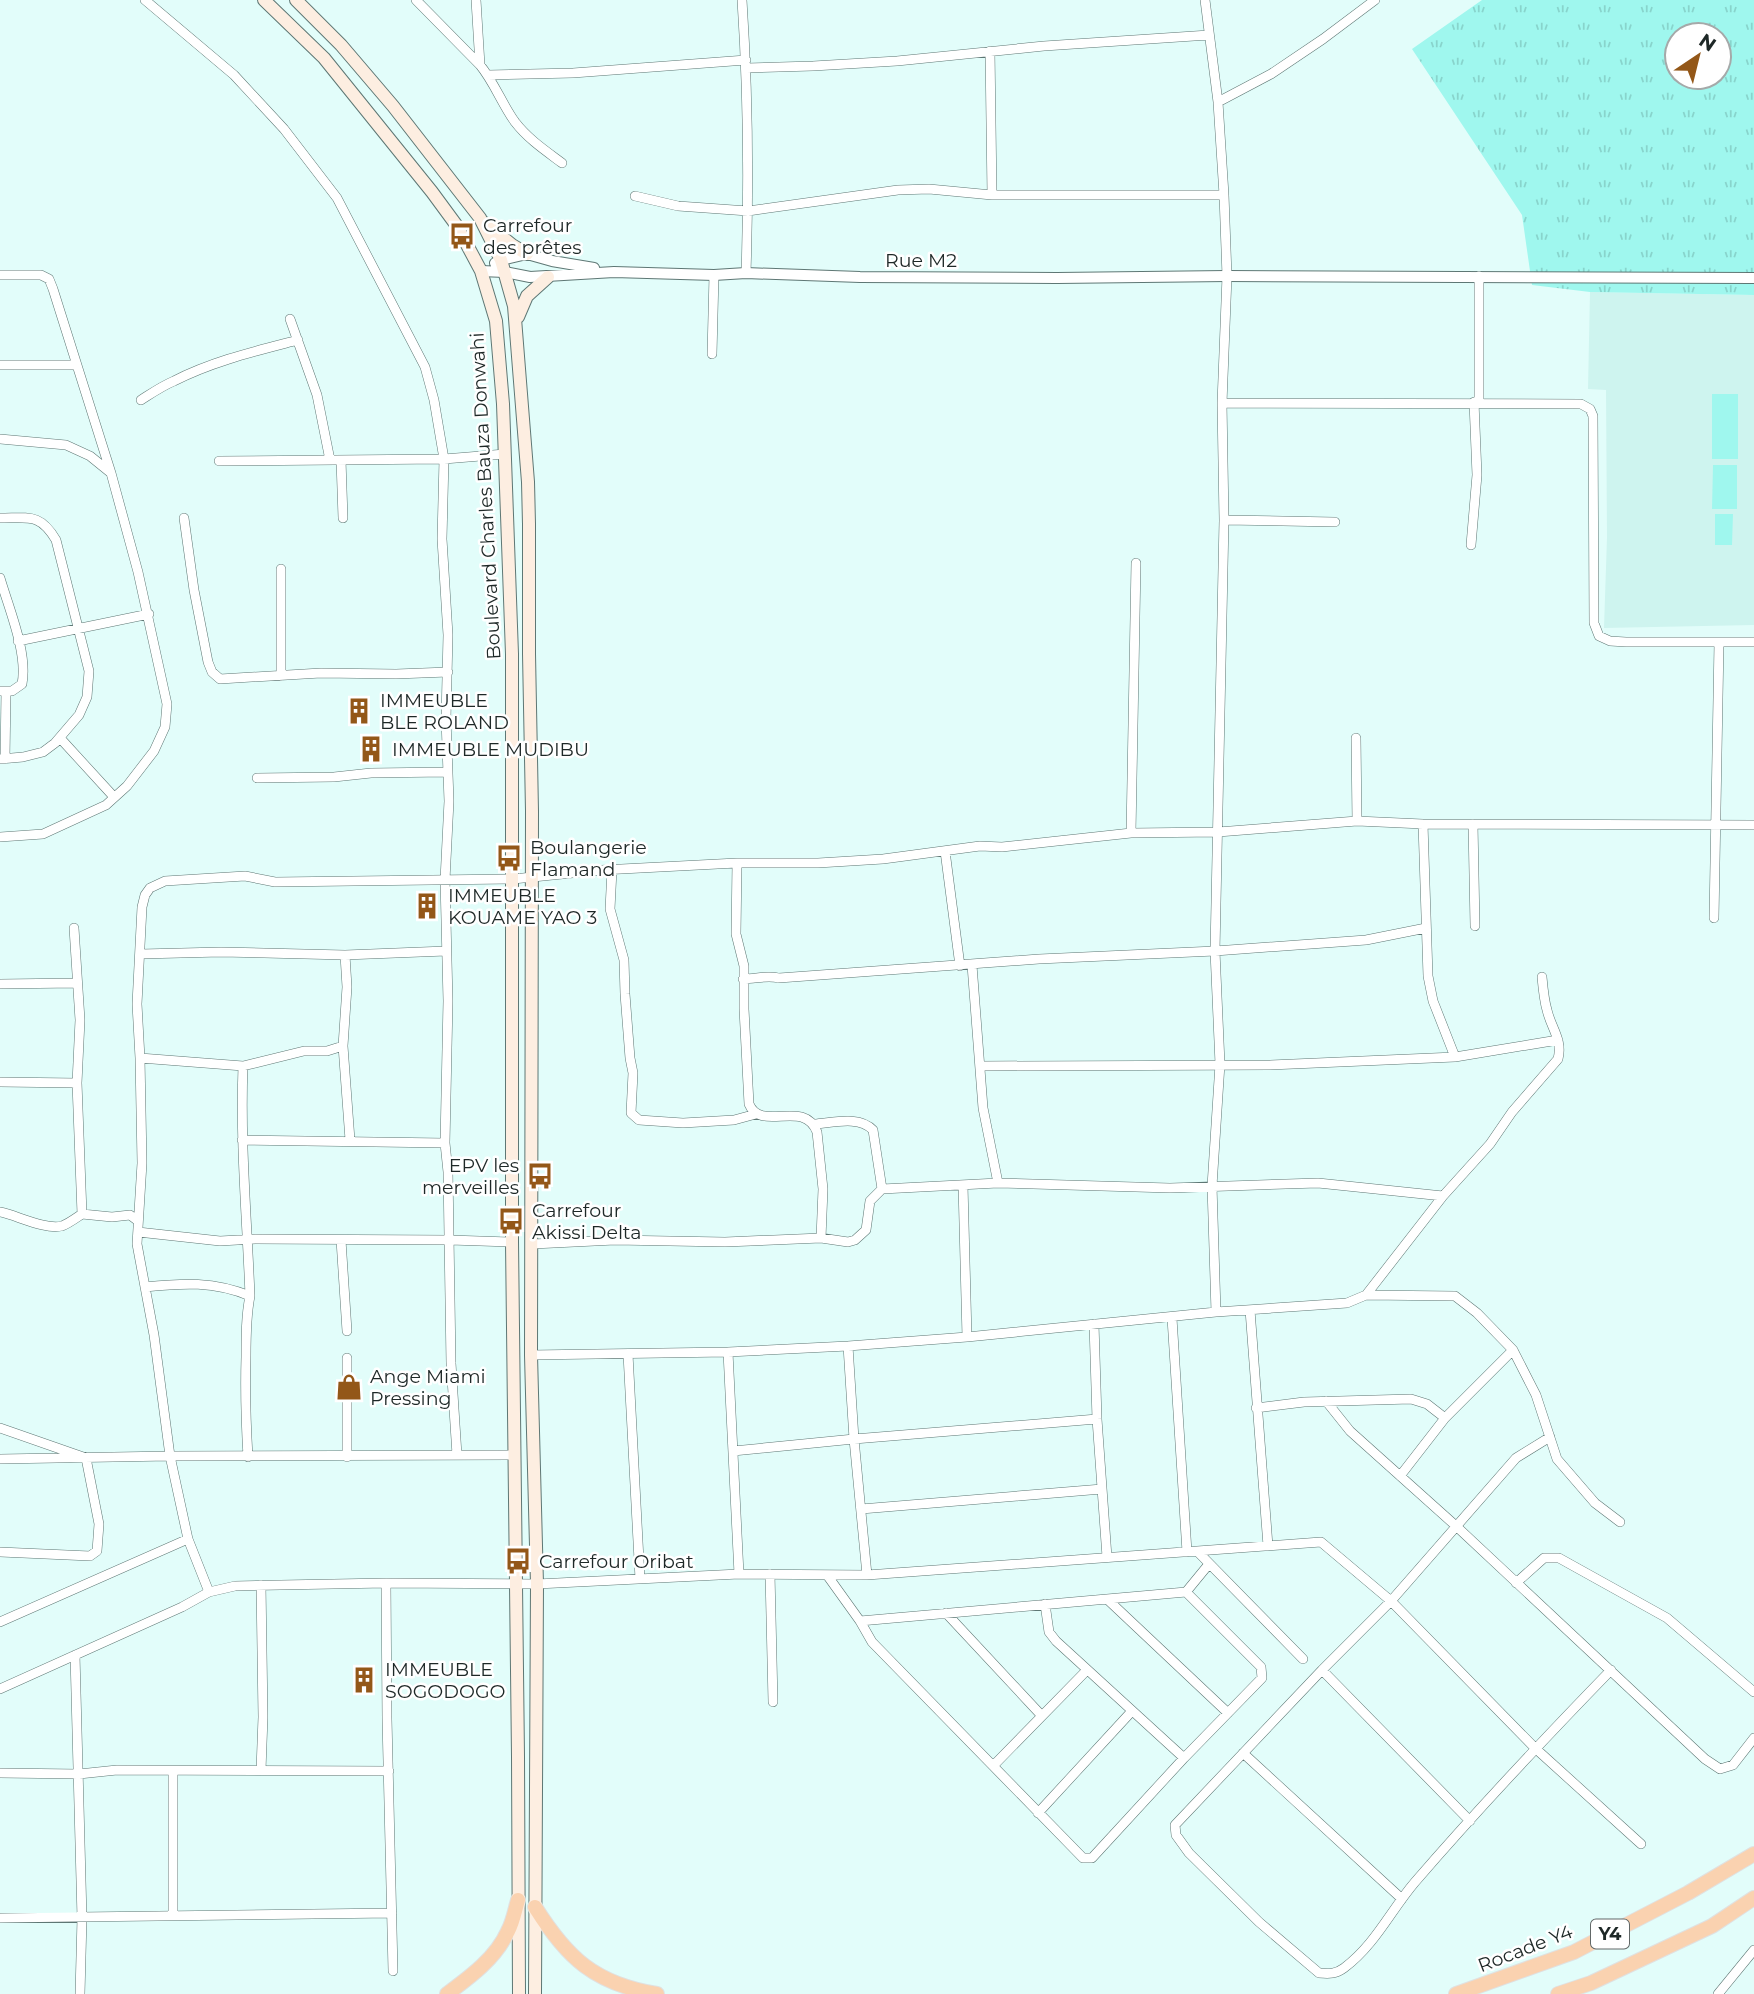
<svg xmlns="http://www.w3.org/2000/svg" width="1754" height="1994" font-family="Montserrat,sans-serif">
<defs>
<pattern id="grass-tufts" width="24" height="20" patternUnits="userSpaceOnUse" patternTransform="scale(1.75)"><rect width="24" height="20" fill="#9ff7ee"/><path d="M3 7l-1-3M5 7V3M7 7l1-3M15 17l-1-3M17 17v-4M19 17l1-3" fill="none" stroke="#88d4cc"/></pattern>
</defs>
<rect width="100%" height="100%" fill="#e2fdfa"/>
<!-- built -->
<path fill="#cef4ef" d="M1590,292l164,3v330l-150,3 3,-91 -1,-147 -18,-1z"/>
<!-- grass -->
<path fill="url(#grass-tufts)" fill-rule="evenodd" d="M1482,0h272v295l-164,-3 -58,-7 -10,-70 -110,-166zM1677,35h42v42h-42z"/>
<!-- garden -->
<path fill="#9ff7ee" d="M1712,394h26v65h-26z
M1713,465h24v44h-25z
M1715,514h18l-1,31h-17z"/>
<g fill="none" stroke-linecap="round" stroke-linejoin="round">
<!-- minor casing -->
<g stroke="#5e7774" stroke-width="10">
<path id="minor" d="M145,0l89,75 50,54 53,69 88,169 9,33 10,59 -225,2
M416,0l64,65c14,17 22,39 35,57 13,17 31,29 47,41
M476,0l4,65
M742,0c6,91 7,182 4,273
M1205,0l13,102 6,93 3,81 -5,127 2,117 -9,431 5,113 -8,122 4,126
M990,51l2,144
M747,68l66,-2 84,-5 147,-15 165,-11
M488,75l85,-2 173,-13
M1218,102l53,-28 52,-35 52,-39
M635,196l43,10 70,5 150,-21 31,-1 63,6h232
M0,275h41l8,4 4,10 58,184 27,99 29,132 -2,23 -11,24 -27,35 -21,19 -63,29 -43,3
M290,319l27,76 13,65
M712,354l2,-79
M0,365h76
M141,400c11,-7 21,-14 33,-19 39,-20 82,-30 124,-41
M1479,402v-126
M1222,403l359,1 9,5 3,7 1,207 5,13 11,5 16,1h128
M0,439l66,6 24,11 21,17
M341,460l2,58
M0,518c29,0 40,-5 56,22l33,131 -2,26 -8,18 -24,28 -12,9 -20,5 -23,2
M184,518l10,72 14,72 4,10 8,7 101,-6 75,1 52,-2
M1224,520l111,2
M1471,545l6,-70 -3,-73
M281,569v107
M0,578c9,31 28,75 22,106l-10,7h-12
M18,641l131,-27
M60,738l54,59
M1356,738l1,83
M5,759l1,-68
M257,778l77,-1 37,-4 76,-1
M1423,824l5,152 5,25 22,56 103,-17
M1473,824l2,102
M1131,833l5,-270
M945,851l15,115
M737,863l-1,71 8,32v43l5,95c12,29 55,-6 68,28l6,57 -2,49
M612,870l-2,39 14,51 1,34 5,64 3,15 -2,40 8,7 44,3 51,-3 22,-6
M1714,918l5,-275
M74,928l6,92 -3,63 5,131 30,3 18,-2 8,6
M141,954l80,-2 124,3 101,-4
M345,955l2,32 -4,59 7,94
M972,965l11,143 15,75
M743,979c13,0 23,-4 36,-1l260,-19 176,-8 151,-11 60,-12
M0,984l76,-1
M140,1058l103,8 61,-15h23l16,-5
M243,1066c-3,77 4,153 7,230
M980,1066l290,-1 185,-8
M0,1082l77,1
M814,1124c18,-1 45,-9 59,6l9,59
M242,1140l203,3
M963,1185l4,152
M0,1212c16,3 45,18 62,14 6,-2 14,-8 20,-12
M138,1232l82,9 35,-2 195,1 62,2
M341,1240l6,91
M533,1244l82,-4 110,2 96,-4 27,4 7,-2 11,-10 4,-29 12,-12 116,-6 172,5 148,-5 125,13
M145,1287c38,-4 69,-6 105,9 -4,20 -4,40 -4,61 -1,33 0,67 2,100
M1366,1295l89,1 22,17 36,37 23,45 21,64 38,44 25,19
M1250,1310l18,236
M1172,1318l15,234
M1094,1324l3,95 10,138
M848,1346l6,93 13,136
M728,1352l11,222
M628,1354l12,225
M531,1355l197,-3 120,-6 119,-9 249,-25 131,-9 19,-8 77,-99 47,-52 22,-32 46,-53c5,-19 -7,-31 -11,-49 -3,-10 -4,-22 -5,-33
M347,1358v99
M1326,1401l24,30 106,95 249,233 15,10 13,-4 21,-27
M1256,1408l48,-6 107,-3 16,5 18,14
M0,1428l86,30 13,66 -2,27 -7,5 -90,-4
M1550,1437l-34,21 -125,143 -69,69 -147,155 1,10 13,18 70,69 60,51c10,1 17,1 25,-5 31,-23 47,-58 71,-86 63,-73 129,-143 196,-212
M733,1451l121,-12 243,-20
M457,1455l-6,-92 -3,-191 -3,-29 3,-142 -3,-121 4,-79 -3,-82 2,-84 -6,-96 2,-80 61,-5
M0,1459l170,-3 344,-1
M1400,1476l45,-58 68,-68
M861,1509l241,-20
M1197,1551l106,108
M770,1574l3,128
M827,1575l33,46 12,21 211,216h9l92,-100 78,-80 -1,-11 -75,-75
M386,1583l1,136 6,252
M1516,1583l28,-25h15l108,60 87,74
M209,1592l-21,-53 -18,-83 -16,-121 -17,-91 5,-81 -2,-105 -3,-54 5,-97 3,-12 5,-7 15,-7 80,-5 30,6 238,-3 89,-9 135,-7h81l65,-4 97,-13 22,1 129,-14 87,-1 139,-11 66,3 331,1
M1107,1599l121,114
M1045,1604l4,28 7,9 128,117
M946,1613l96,103
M860,1621l326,-29 23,-28
M0,1622l188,-83
M75,1655l7,263 -2,76
M1322,1670l148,151
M0,1689l182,-82 27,-15 26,-6 151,-3 151,1 202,-10 128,1 454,-33 70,59 144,147 106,96
M1243,1753l159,146
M993,1766l94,-96
M261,1770l2,-53 -2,-132
M0,1773l79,1 38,-4 272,1
M1038,1813l94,-102
M173,1915v-144
M0,1918l392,-5
M1718,1994l36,-44"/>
</g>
<!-- tertiary casing -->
<g stroke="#5e7774" stroke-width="12">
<path id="tertiary" d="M495,263l6,-3 26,-6 25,7 42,7
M481,271l24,1 25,5 84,-5 100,3 32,-2 114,4 197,1 170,-2 527,2"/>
</g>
<!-- secondary casing -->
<g stroke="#5e7774" stroke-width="14">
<path id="secondary" d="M264,0l60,58 108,134 25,34 24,45 15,50 7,83 9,250v588l6,514 1,238
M296,0l45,45 52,61 87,112 21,42 13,46 14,176 1,42v130l3,157 -1,544 6,229 -2,410
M485,223l27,22 15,9
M518,317l9,-21 21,-19"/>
</g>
<!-- trunk casing -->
<g stroke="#e0e1e1" stroke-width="16">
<path id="trunk" d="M535,1907c32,51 60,77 122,87
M447,1994c23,-17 49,-36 61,-63 5,-9 7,-21 10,-31
M1456,1994l118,-42 114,-59 66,-39
M1558,1994l33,-11 121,-57 42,-28"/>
</g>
<!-- minor -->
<use href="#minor" stroke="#fff" stroke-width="9"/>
<!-- tertiary -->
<use href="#tertiary" stroke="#fff" stroke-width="10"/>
<!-- secondary -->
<use href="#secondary" stroke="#fdeee1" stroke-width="12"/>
<!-- trunk -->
<use href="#trunk" stroke="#fad2b0" stroke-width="14"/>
</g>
<!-- icons -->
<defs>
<g id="bus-bare" transform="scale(2.1)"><path d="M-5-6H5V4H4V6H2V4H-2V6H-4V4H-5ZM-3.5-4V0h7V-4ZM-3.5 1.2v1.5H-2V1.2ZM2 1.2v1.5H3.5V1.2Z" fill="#935718" stroke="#fff" stroke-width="2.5" paint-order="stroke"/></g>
<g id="building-bare" transform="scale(2.1)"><path d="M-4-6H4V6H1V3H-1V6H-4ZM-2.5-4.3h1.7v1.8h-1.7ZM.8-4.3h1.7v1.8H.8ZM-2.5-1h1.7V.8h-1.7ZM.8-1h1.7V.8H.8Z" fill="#935718" stroke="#fff" stroke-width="2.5" paint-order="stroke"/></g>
<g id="shop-bare" transform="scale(2.1)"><path d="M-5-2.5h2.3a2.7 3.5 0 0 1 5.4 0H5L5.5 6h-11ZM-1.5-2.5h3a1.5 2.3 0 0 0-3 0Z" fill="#935718" stroke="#fff" stroke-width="2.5" paint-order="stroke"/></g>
</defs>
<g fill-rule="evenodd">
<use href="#bus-bare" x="462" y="236"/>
<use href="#building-bare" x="359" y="711"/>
<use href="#building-bare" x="371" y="749"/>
<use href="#bus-bare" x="509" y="858"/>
<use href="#building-bare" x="427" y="906"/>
<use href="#bus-bare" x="540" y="1176"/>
<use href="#bus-bare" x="511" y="1221"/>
<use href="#shop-bare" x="349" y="1387"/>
<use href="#bus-bare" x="518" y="1561"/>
<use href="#building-bare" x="364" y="1680"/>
</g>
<g text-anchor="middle" stroke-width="5" stroke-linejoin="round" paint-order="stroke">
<!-- shield labels -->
<rect fill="#fff" stroke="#626868" stroke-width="2" x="1591" y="1919.5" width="38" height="29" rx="5"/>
<g font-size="18" font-weight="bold" fill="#1e2827">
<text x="1610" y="1940">Y4</text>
</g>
<!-- poi labels -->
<g font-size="19" fill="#1e2827" stroke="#fff" text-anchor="start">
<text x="483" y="232">Carrefour<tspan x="483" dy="22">des prêtes</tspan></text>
<text x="380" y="707">IMMEUBLE<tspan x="380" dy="22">BLE ROLAND</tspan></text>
<text x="392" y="756">IMMEUBLE MUDIBU</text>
<text x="530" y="854">Boulangerie<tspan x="530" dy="22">Flamand</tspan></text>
<text x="448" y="902">IMMEUBLE<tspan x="448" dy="22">KOUAME YAO 3</tspan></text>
<text x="519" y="1172" text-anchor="end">EPV les<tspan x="519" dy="22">merveilles</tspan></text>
<text x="532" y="1217">Carrefour<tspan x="532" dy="22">Akissi Delta</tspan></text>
<text x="370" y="1383">Ange Miami<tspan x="370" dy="22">Pressing</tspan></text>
<text x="539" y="1568">Carrefour Oribat</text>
<text x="385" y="1676">IMMEUBLE<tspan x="385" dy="22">SOGODOGO</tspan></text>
</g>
<!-- street labels -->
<g font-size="19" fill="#1e2827" stroke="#fff">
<text x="921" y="267">Rue M2</text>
<text transform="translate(485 496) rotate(-93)" y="7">Boulevard Charles Bauza Donwahi</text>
<text transform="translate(1525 1948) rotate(-21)" y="7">Rocade Y4</text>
</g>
</g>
<!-- north arrow -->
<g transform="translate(1698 56) rotate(35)"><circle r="33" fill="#ffffff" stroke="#a5a9a9" stroke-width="2"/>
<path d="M0-5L12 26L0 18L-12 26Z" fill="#935718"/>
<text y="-10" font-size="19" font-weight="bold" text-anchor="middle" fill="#1e2827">N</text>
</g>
</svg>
